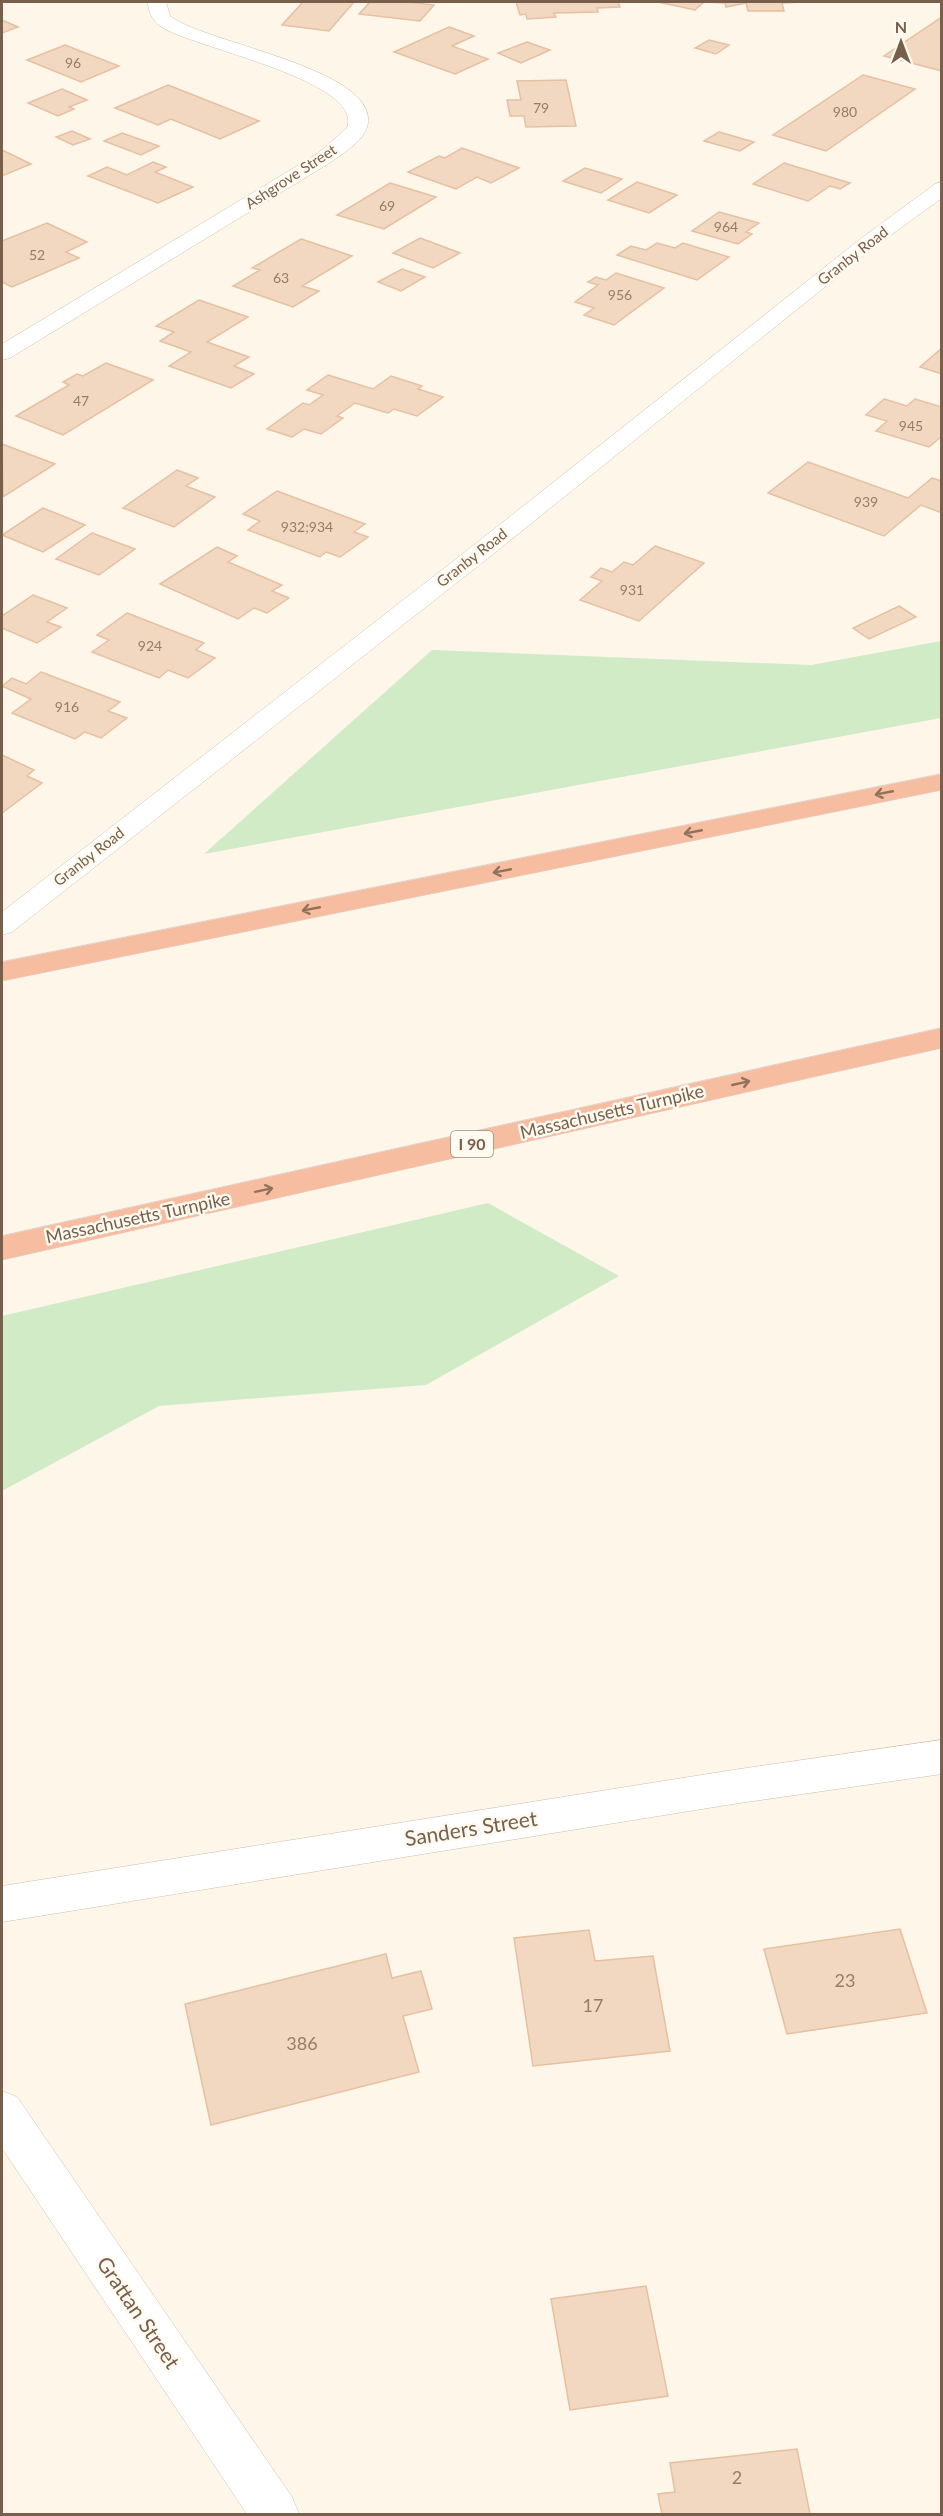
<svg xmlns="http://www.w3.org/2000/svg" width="943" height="2516" font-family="Lato,sans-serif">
<rect width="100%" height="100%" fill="#fdf6e9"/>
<!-- green -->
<path fill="#d2ebc7" d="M941,641v77l-737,136 228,-204 379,15z
M488,1203l131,73 -193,109 -267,21 -157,85v-175z"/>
<!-- building -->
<path fill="#f2d8c0" stroke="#e5c0a1" stroke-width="1.5" d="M303,2h51l-25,29 -47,-6z
M370,2h38l26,3 -14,16 -61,-7z
M516,2h102l2,5 -23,1 1,4 -44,1 2,4 -29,2 -1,-5 -6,1z
M658,2h147l-23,1 2,8h-36l-2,-8 -20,4 -1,-4 -21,-1 -9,8z
M942,17v54l-58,-15z
M2,20l16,7 -16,6z
M449,27l25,9 -22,10 36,13 -33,15 -61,-22z
M709,40l20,5 -13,9 -21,-6z
M527,42l23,8 -29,13 -23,-10z
M65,45l54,21 -38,16 -54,-22z
M863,75l52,14 -89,62 -53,-16z
M566,80l10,46 -50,1 -2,-11h-14l-3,-16h14l-4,-19z
M168,85l91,36 -39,18 -49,-20 -13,6 -43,-17z
M62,89l25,11 -18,7 5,2 -16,7 -30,-13z
M72,131l18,8 -17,6 -17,-8z
M719,132l35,10 -14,9 -36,-10z
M122,133l37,13 -18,9 -37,-14z
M462,148l57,20 -28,15 -14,-6 -21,12 -48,-17 31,-16 6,2z
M2,150l29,14 -29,12z
M153,162l13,5 -11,5 38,15 -35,16 -70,-27 19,-9 20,8z
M784,163l66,20 -10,6 -10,-3 -22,15 -55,-17z
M585,168l37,11 -21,14 -38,-12z
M637,182l40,13 -28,18 -41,-13z
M390,183l46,14 -52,32 -47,-14z
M719,212l40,11 -13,9 6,2 -14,10 -46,-13z
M47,223l40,19 -21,10 13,6 -67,29 -10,-5v-41z
M420,238l40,15 -27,15 -40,-15z
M301,239l51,17 -50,30 17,5 -26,16 -60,-21 27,-16 -8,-2z
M657,243l18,5 8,-5 46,14 -32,23 -80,-25 14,-9 15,4z
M402,269l23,8 -24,14 -23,-9z
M616,273l48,15 -50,37 -30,-10 10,-7 -19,-6 23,-17 -10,-3 8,-5 10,3z
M199,300l49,17 -41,25 42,15 -15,9 20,8 -23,14 -62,-22 22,-14 -31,-11 14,-9 -18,-6z
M942,348v26l-22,-7z
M106,363l47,17 -90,55 -47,-19 53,-31 -6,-3 14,-8 6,2z
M328,375l45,14 18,-13 31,10 -4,3 25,8 -26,19 -23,-7 -6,4 -33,-10 -18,13 6,2 -22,16 -17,-5 -12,8 -25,-8 36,-26 6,2 14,-10 -16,-5z
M884,399l23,7 8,-7 27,8v29l-13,11 -53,-16 11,-10 -21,-6z
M2,444l53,20 -52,33z
M808,462l100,36 24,-20 10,3v32l-21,-8 -37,31 -116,-43z
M177,470l21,8 -12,8 29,11 -41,30 -51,-19z
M277,491l88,33 -11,8 14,5 -28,20 -14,-5 -6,5 -72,-27 12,-9 -17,-7z
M43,508l42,17 -42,27 -41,-17z
M92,533l43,16 -36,26 -43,-16z
M655,546l49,17 -65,58 -59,-21 22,-19 -11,-4 10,-9 11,4 12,-10 9,3z
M217,547l20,9 -9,6 54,23 -10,6 17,7 -22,15 -13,-5 -16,11 -78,-35z
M33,595l34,13 -20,14 14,5 -24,16 -35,-15v-12z
M899,606l17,11 -47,22 -16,-11z
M127,613l77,30 -8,7 19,8 -27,20 -20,-8 -9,8 -67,-26 17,-12 -12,-5z
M41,672l79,30 -12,9 19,7 -26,20 -16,-6 -10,7 -63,-26 19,-14 -29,-13 10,-8 14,6z
M2,755l32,15 -7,6 15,7 -40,30z
M900,1929l27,84 -140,21 -23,-85z
M589,1930l6,31 58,-5 17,95 -137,15 -19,-128z
M386,1954l6,24 29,-7 11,38 -29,7 16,56 -208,53 -26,-121z
M646,2286l22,110 -98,14 -19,-111z
M797,2449l13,65h-148l-4,-20 17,-2 -5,-29z"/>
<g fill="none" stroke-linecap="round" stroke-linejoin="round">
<!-- street casing -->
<g stroke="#cfbfae" stroke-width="1">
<path id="street" d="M148,2h18l4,14c34,27 205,52 198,107 -2,17 -25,30 -37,39l-321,196 -8,2v-16l315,-190 30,-26c18,-48 -158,-81 -187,-102 -8,-6 -12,-15 -12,-24z
M942,1740v34l-209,30 -731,118v-36l731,-116z"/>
</g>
<!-- secondary casing -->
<g stroke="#d2c0ac" stroke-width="1">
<path id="secondary" d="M942,182v16l-65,47 -385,310 -480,377 -10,3v-23l472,-367 389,-308 72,-53z
M2,2091l15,6 275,400 7,17h-52l-245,-366z"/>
</g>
<!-- highway casing -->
<g stroke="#dcd5d0" stroke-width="1">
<path id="highway" d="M942,774v16l-940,191v-19z
M942,1028v20l-940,212v-24z"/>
</g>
<!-- street -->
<use href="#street" fill="#fff" fill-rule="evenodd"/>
<!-- secondary -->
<use href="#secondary" fill="#fff" fill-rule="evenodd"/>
<!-- highway -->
<use href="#highway" fill="#f6bda0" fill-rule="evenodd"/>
</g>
<!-- one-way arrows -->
<defs><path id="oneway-shaft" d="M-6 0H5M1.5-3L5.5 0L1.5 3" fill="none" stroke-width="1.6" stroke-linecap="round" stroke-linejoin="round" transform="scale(1.5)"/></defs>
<g stroke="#91725d">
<use href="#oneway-shaft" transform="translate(884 793) rotate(169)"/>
<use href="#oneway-shaft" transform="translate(693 832) rotate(169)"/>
<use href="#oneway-shaft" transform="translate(502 871) rotate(169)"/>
<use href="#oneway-shaft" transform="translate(311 909) rotate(169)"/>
<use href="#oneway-shaft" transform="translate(741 1083) rotate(-13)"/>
<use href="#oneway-shaft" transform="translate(264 1190) rotate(-12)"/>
</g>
<g text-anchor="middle" stroke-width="5" stroke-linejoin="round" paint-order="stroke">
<!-- far-number labels -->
<g font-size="14" fill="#967d69">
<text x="73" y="68">96</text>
<text x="541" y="113">79</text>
<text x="845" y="117">980</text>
<text x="387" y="211">69</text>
<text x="726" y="232">964</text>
<text x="37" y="260">52</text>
<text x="281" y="283">63</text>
<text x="620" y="300">956</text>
<text x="81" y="406">47</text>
<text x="911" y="431">945</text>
<text x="866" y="507">939</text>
<text x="307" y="532">932;934</text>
<text x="632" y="595">931</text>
<text x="150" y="651">924</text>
<text x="67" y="712">916</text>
</g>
<!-- far-street labels -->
<g font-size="15" fill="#785f4c" stroke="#fffaef">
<text transform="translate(291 177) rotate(-33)" y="5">Ashgrove Street</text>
<text transform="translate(853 256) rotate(-38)" y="5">Granby Road</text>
<text transform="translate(472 558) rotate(-38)" y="5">Granby Road</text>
<text transform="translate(89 857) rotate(-38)" y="5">Granby Road</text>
</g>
<!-- shield labels -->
<rect fill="#fffaef" stroke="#a08e7d" stroke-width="1.5" x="451" y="1131" width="42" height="26" rx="4.5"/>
<g font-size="16" font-weight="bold" fill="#785f4c">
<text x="472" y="1150">I 90</text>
</g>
<!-- street labels -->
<g font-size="18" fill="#785f4c" stroke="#fffaef">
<text transform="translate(612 1112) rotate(-13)" y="6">Massachusetts Turnpike</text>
<text transform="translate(138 1218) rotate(-12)" y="6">Massachusetts Turnpike</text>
</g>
<!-- near-number labels -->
<g font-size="18" fill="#967d69">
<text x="845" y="1987">23</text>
<text x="593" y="2012">17</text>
<text x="302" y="2050">386</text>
<text x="737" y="2484">2</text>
</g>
<!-- near-street labels -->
<g font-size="21" fill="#785f4c" stroke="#fffaef">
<text transform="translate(471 1829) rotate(-9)" y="7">Sanders Street</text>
<text transform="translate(138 2313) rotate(56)" y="7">Grattan Street</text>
</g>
</g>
<!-- border -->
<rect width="943" height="2516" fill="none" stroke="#785f4c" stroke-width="6"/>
<!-- north arrow -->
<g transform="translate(901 42)" stroke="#fffaef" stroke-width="4.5" paint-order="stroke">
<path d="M0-4.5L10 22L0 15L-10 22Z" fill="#785f4c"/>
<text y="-9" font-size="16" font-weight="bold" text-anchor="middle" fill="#785f4c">N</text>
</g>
</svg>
